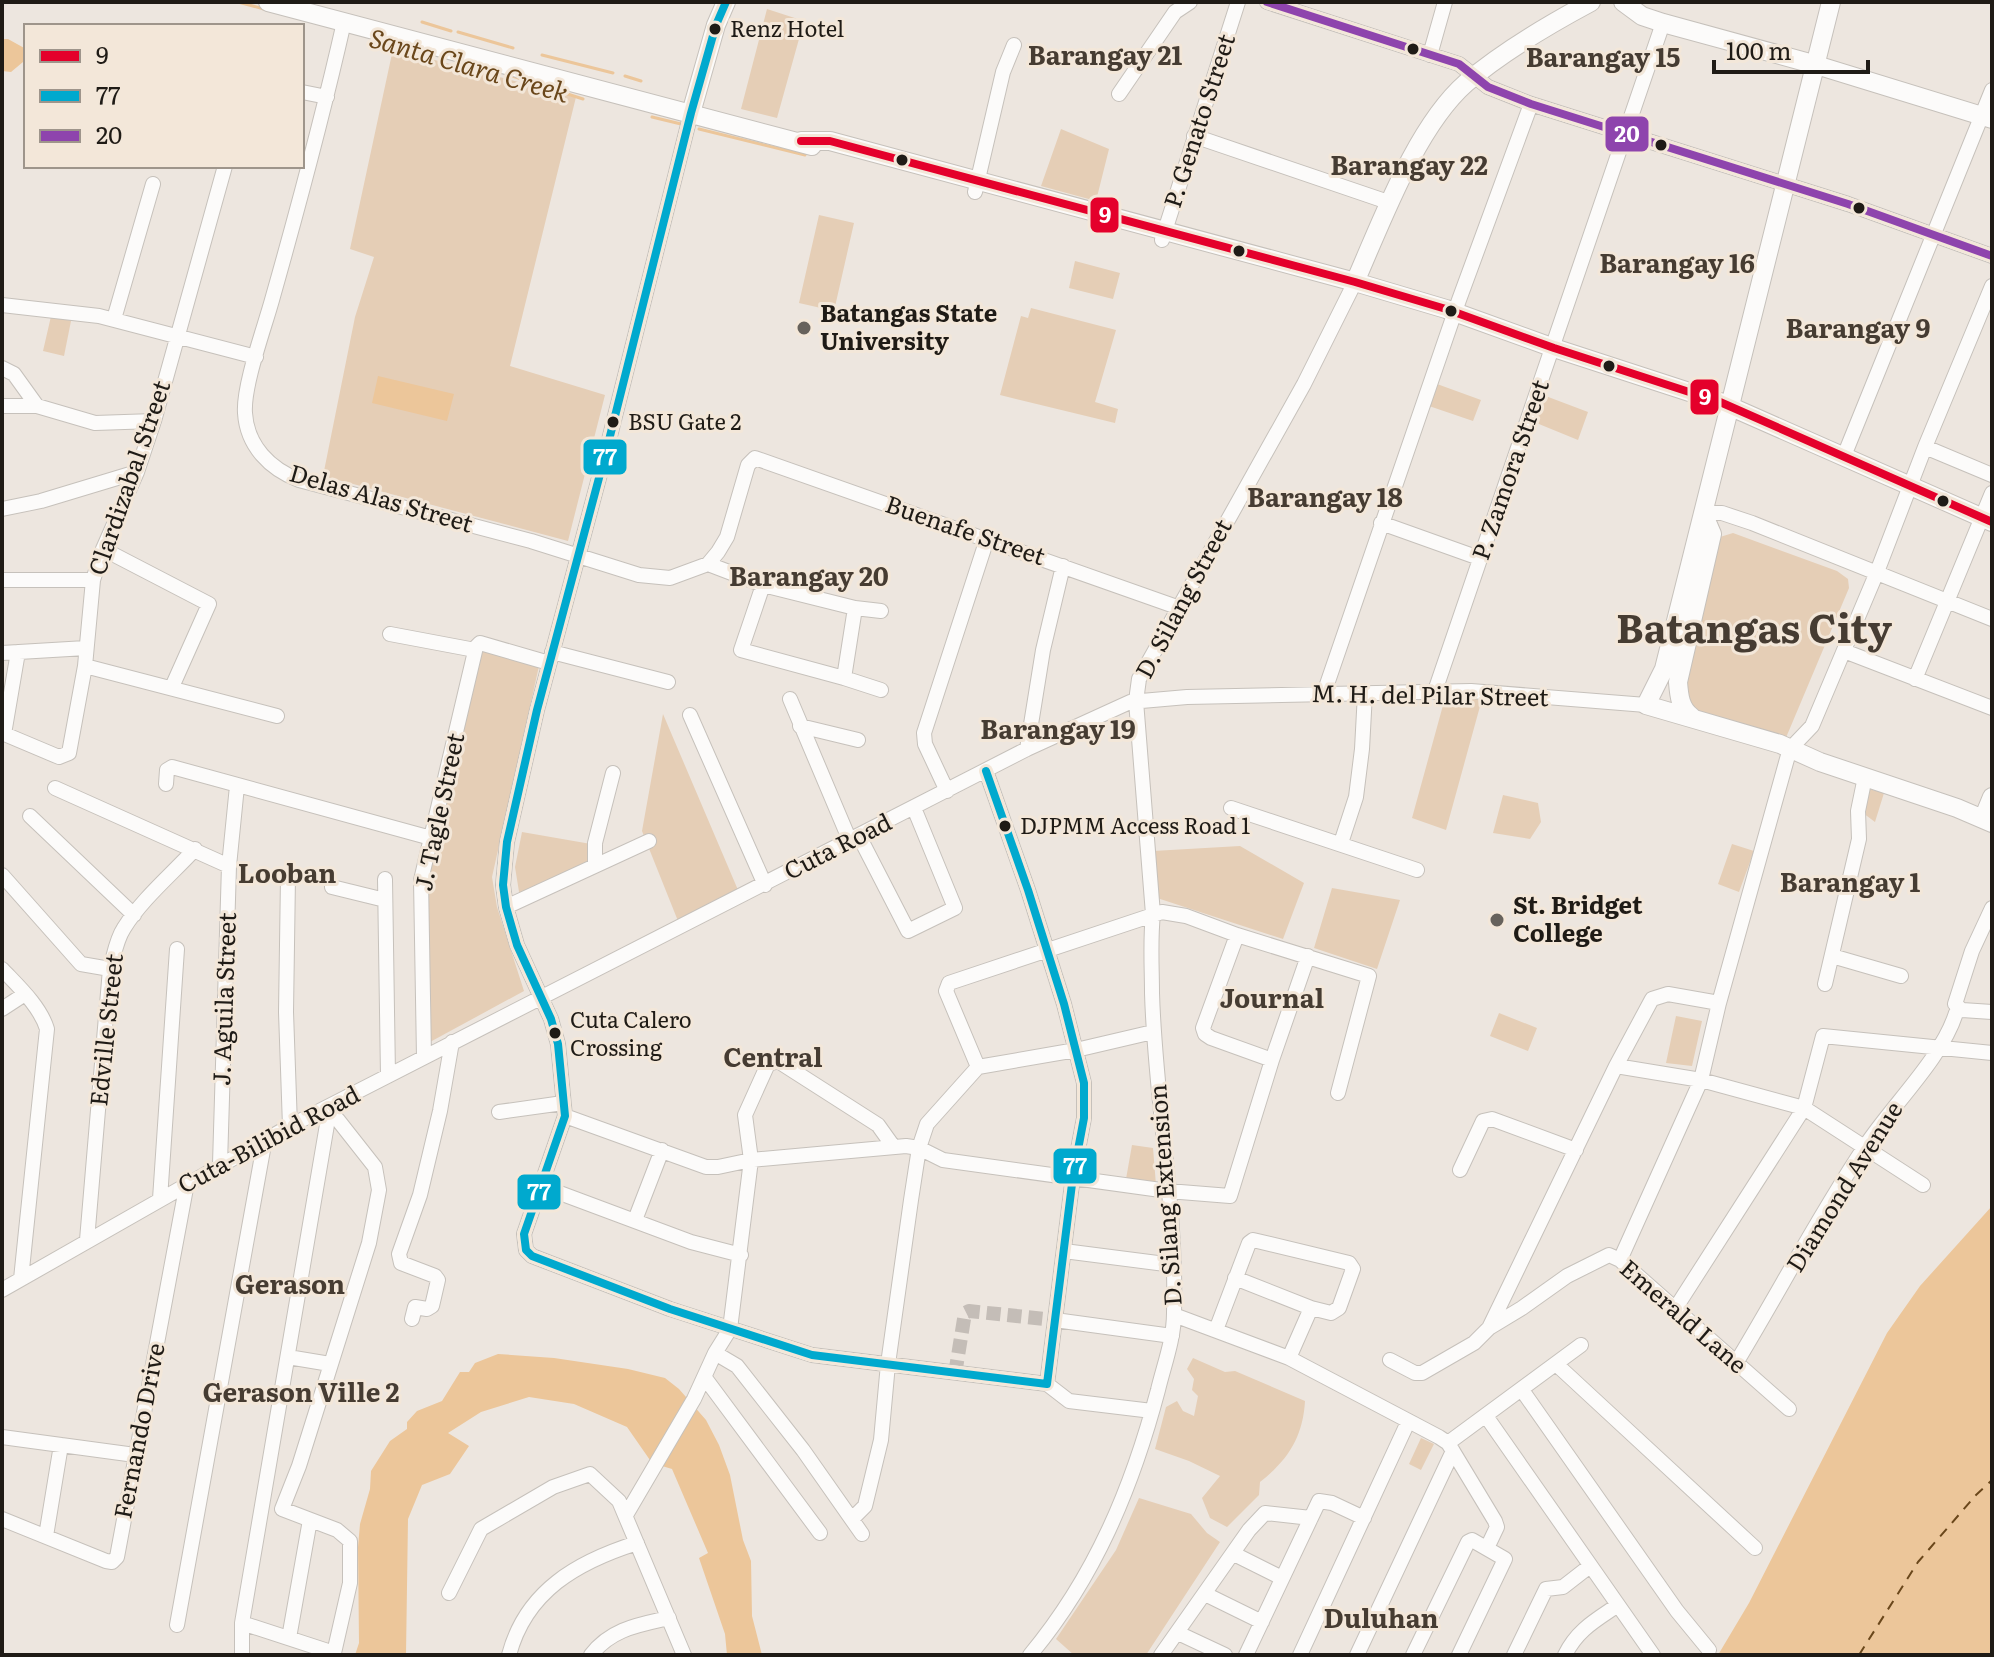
<svg xmlns="http://www.w3.org/2000/svg" width="1994" height="1657" font-family="Literata,serif">
<rect width="100%" height="100%" fill="#ede6df"/>
<!-- green -->
<path fill="#e5ceb6" d="M767,9l37,12 -27,97 -36,-9z
M393,49l183,48 -66,269 95,29 -37,146 -245,-65 32,-159 19,-60 -24,-8z
M1061,129l48,20 -13,52 -55,-15z
M819,215l35,8 -20,88 -35,-8z
M1075,261l45,12 -7,26 -44,-11z
M1031,308l85,22 -21,72 23,7 -3,14 -115,-28 21,-79 7,2z
M52,312l20,4 -8,40 -21,-5z
M1437,384l44,16 -8,21 -44,-15z
M1543,395l45,17 -10,28 -44,-18z
M1733,533l104,38 11,8 1,9 -64,152 -87,-27 -15,-18 37,-158z
M480,648l59,18 -47,211 5,30 27,84 -94,51 -3,-166z
M1445,698l37,1 -36,131 -34,-12z
M663,714l75,176 -60,31 -36,-90z
M1869,789l15,4 -9,29 -12,-9z
M1503,795l35,8 3,19 -11,17 -37,-6z
M522,832l69,12 1,20 -72,34 -5,-31z
M1732,844l22,7 -15,41 -21,-8z
M1240,846l64,37 -21,56 -129,-42 -1,-46z
M1332,888l68,12 -23,69 -63,-21z
M1499,1013l38,15 -9,23 -38,-15z
M1676,1016l26,5 -10,45 -26,-3z
M1132,1145l21,3 3,37 -30,-6z
M1193,1358l32,14 10,-1 70,30c-2,36 -17,59 -45,81l-1,13 -32,32 -17,-9 -8,-20 18,-22 -31,-15 -34,-12 11,-42 11,-6 6,10 11,5 4,-20 -6,-6 2,-11 -7,-10z
M1421,1438l13,6 -13,26 -12,-6z
M1139,1498l52,16 16,19 13,9 -74,113h-72l-18,-16 60,-89z"/>
<!-- water -->
<path fill="#ecc69a" d="M8,39l18,10v16l-3,-3 -12,10 -9,-1v-32z
M378,376l76,18 -7,27 -75,-18z
M1992,1206v449h-274l31,-52 138,-270 33,-47z
M498,1354l56,4 74,11 37,9 14,11 27,31 13,25 11,30 13,65 8,21 1,55 10,39h-35l-2,-21 -26,-76 9,-5 -36,-84 -20,-6 -25,-36 -53,-23 -45,-7 -48,15 -33,21 21,13 -19,28 -28,11 -14,34 -2,136h-51l4,-12 -1,-96 2,-23 10,-35 1,-18 19,-30 17,-12v-7l10,-11 25,-10 18,-29h9l6,-9z"/>
<g fill="none" stroke-linecap="round" stroke-linejoin="round">
<!-- stream -->
<path stroke="#ecc69a" stroke-width="3" d="M238,2l26,7
M422,22l29,9
M458,32l55,16
M542,55l71,18
M506,74l77,25
M625,76l16,5
M652,117l29,7
M699,129l106,26"/>
<!-- ferry -->
<path stroke="#6a471b" stroke-width="2" stroke-dasharray="10 8" stroke-linecap="butt" d="M1859,1655l59,-93 58,-67 16,-15"/>
<!-- minor-tunnel -->
<path stroke="#c4bdb7" stroke-width="14" stroke-dasharray="14 7" stroke-linecap="butt" d="M955,1374l10,-61 4,-2 86,9"/>
<!-- minor casing -->
<g stroke="#c6c1bb" stroke-width="16">
<path id="minor" d="M1267,2l192,62 29,23 43,17 317,100 144,52
M344,22c-21,93 -46,186 -72,278 -8,29 -29,86 -27,113 2,33 25,56 54,67l232,61 108,34 31,3 38,-14 10,-12 9,-15 21,-72 7,-7 422,149
M1430,55l15,-53
M302,92l25,5
M1119,94l56,-82 15,-10
M691,113l-84,335 -70,262 -30,132 -4,43 3,22 11,38 34,74 7,25 7,72 -41,118 2,16 6,6 138,53 142,46 235,29 26,-208 11,-58v-35l-20,-79 -36,-114 -42,-119
M1194,136l197,67
M975,192l28,-120 11,-27
M1162,240l76,-238
M2,305l97,11 157,41
M114,319l39,-135
M2,368l12,6 23,32
M2,406h35l58,17 59,-2
M1925,447l67,28
M1844,456l148,-366
M2,509l39,-8 96,-29
M1703,513h19l30,10 240,96
M1381,523l98,35
M103,549l106,55 -37,83
M708,564l55,21 92,23 -11,70 -103,-28 22,-65
M2,580h91
M855,608l26,3
M390,634l85,16
M1844,651l148,57
M552,652l116,30
M2,653l84,-5
M85,666l192,50
M844,678l37,12
M1915,679l77,-186
M1435,691l228,-668
M1324,693l135,-393 72,-196
M790,699l60,142
M690,715l75,170
M800,726l58,14
M2,733l57,24 10,-4 16,-87 8,-86 10,-31 34,-77 17,-51 71,-255
M4,734l14,-82
M1027,749l16,-99 20,-84
M166,784l1,-14 5,-3 259,71
M55,788l174,78
M947,791l-22,-47 -1,-11 63,-194
M1231,808l186,62
M30,816l104,99
M859,836l49,95 47,-23 -41,-100
M1341,843l15,-46 6,-48 3,-56
M595,864v-21l18,-70
M2,875l79,89 29,5
M288,877l-2,135 4,114
M385,879l3,197
M332,887l53,13
M506,907l143,-66
M1992,908l-20,43 -17,53 7,6 30,2
M1237,935l-34,93 2,6 6,4 61,22
M1832,956l69,20
M2,969c16,17 38,37 45,60l-26,250
M1825,984l34,-145 -1,-28 7,-34
M2,1009l23,-15
M424,1057l-3,-177 55,-233 4,-4 69,20
M1616,1066l85,14 103,28 119,77
M978,1067l-32,-76 3,-8 213,-71 24,4 51,19 132,41 -31,117
M499,1112l64,-9
M565,1116l141,51h12l33,-7 155,-14 13,2 24,12 225,31 62,5 42,-136 36,-104
M220,1164l9,-298 8,-80
M1460,1170l23,-49 9,-2 84,31
M541,1186l150,56 50,13
M160,1199l17,-250
M635,1220l27,-70
M87,1240l23,-271c4,-13 6,-29 14,-41 18,-29 48,-54 71,-79
M1064,1251l109,14
M1620,1260l81,-180 18,-77 68,-244 3,-10 22,-23 65,-154 48,-125 67,-161
M2,1290l288,-164 737,-377 103,-47 57,-5 284,-6 175,14
M1675,1309l129,-201 19,-72 169,17
M1174,1315l115,43 150,79 9,6 47,78 2,6 -10,21
M412,1319l3,-12 12,2 5,-3 6,-26 -3,-4 -34,-13 -2,-9 21,-59 20,-84 12,-69
M1055,1320l117,16
M1489,1328l127,-262 36,-67 16,-5 51,9
M1216,1330l33,-87 4,-3 96,23 4,6 -14,39 -8,5 -20,-5 -76,-30
M715,1353l22,13 66,84 59,84
M288,1357l42,7
M1289,1358l22,-50
M1390,1360l25,13h7l52,-30 15,-15 33,-20 45,-32 42,-21 11,5 169,149
M1736,1363c43,-71 82,-146 128,-215 27,-42 77,-88 92,-135
M1556,1364l199,184
M705,1378l115,155
M1047,1384l22,17 83,10
M1522,1390l155,221 32,39
M1486,1416l167,239
M2,1437l133,18
M1448,1443l133,-98
M626,1515l68,-116 21,-46 15,-24 21,-169 -6,-45 23,-51 10,-3 100,64 15,21
M853,1518l12,-12 16,-66 7,-76 23,-164 8,-52 8,-24 51,-57 98,-17 77,-18
M2,1519l104,42 6,1 5,-5 70,-374
M46,1536l15,-91
M1234,1554l48,24
M449,1593l32,-64 72,-42 37,-13 29,27 65,154
M1205,1594l57,28
M242,1623l92,30 16,-70v-42l-13,-11 -55,-21 17,-43 70,-223 10,-53 -4,-23 -37,-47 -8,-5
M177,1625l88,-486
M1178,1633l47,22
M289,1638l21,-118
M242,1655v-32l88,-516
M509,1655c17,-64 68,-93 128,-112
M591,1655c20,-26 47,-30 78,-37
M1030,1655c65,-78 102,-167 128,-265 6,-25 16,-51 16,-77 3,-107 -19,-213 -22,-320 0,-26 -2,-52 1,-79l-17,-213 3,-22 165,-295 51,-102
M1161,1655l88,-125 16,-17 46,5
M1246,1655l73,-154 13,2 32,15
M1300,1655l108,-233
M1357,1655l96,-204
M1413,1655l55,-113 4,-2 33,19 -46,96
M1514,1655l32,-66 17,-2 27,-21
M1565,1655c12,-25 31,-35 53,-50"/>
</g>
<!-- major casing -->
<g stroke="#c6c1bb" stroke-width="20">
<path id="major" d="M268,2l544,144
M1623,2l19,14 21,7 150,41 179,55
M1831,2l-167,667 -18,36 134,39 40,18 137,46 35,15
M691,113l25,-88 10,-23
M801,141h29l525,141 91,27 108,39 166,54 272,120
M1355,282c27,-61 61,-155 111,-199 37,-32 82,-58 125,-81
M1692,717c-12,-8 -13,-22 -14,-35l34,-148 -9,-21
M1983,819l9,-22"/>
</g>
<!-- minor -->
<use href="#minor" stroke="#fcfbfa" stroke-width="14"/>
<!-- major -->
<use href="#major" stroke="#fcfbfa" stroke-width="18"/>
<!-- bus-1 casing -->
<g stroke="#f3e7d9" stroke-width="14">
<path id="bus-1" d="M801,141h29l525,141 91,27 108,39 166,54 272,120"/>
</g>
<!-- bus-2 casing -->
<g stroke="#f3e7d9" stroke-width="14">
<path id="bus-2" d="M726,2l-10,23 -25,88 -84,335 -70,262 -30,132 -4,43 3,22 11,38 34,74 7,25 7,72 -41,118 2,16 6,6 138,53 142,46 235,29 26,-208 11,-58v-35l-20,-79 -36,-114 -42,-119"/>
</g>
<!-- bus-3 casing -->
<g stroke="#f3e7d9" stroke-width="14">
<path id="bus-3" d="M1267,2l192,62 29,23 43,17 317,100 144,52"/>
</g>
<!-- bus-1 -->
<use href="#bus-1" stroke="#e4002b" stroke-width="8"/>
<!-- bus-2 -->
<use href="#bus-2" stroke="#00a9ce" stroke-width="8"/>
<!-- bus-3 -->
<use href="#bus-3" stroke="#8e44ad" stroke-width="8"/>
</g>
<!-- markers -->
<g fill="#1f1b16" stroke="#f3e7d9" stroke-width="3">
<circle cx="715" cy="29" r="7"/>
<circle cx="1413" cy="49" r="7"/>
<circle cx="1661" cy="145" r="7"/>
<circle cx="902" cy="160" r="7"/>
<circle cx="1859" cy="208" r="7"/>
<circle cx="1239" cy="251" r="7"/>
<circle cx="1451" cy="311" r="7"/>
<circle cx="1609" cy="366" r="7"/>
<circle cx="613" cy="422" r="7"/>
<circle cx="1943" cy="501" r="7"/>
<circle cx="1005" cy="826" r="7"/>
<circle cx="555" cy="1033" r="7"/>
</g>
<g fill="#67625c" stroke="#f3e7d9" stroke-width="3">
<circle cx="804" cy="328" r="8"/>
<circle cx="1497" cy="920" r="8"/>
</g>
<g text-anchor="middle" stroke-width="6" stroke-linejoin="round" paint-order="stroke">
<!-- bus labels -->
<g font-size="22" fill="#1f1b16" stroke="#f3e7d9" text-anchor="start">
<text x="730" y="37">Renz Hotel</text>
<text x="628" y="430">BSU Gate 2</text>
<text x="1020" y="834">DJPMM Access Road 1</text>
<text x="570" y="1028">Cuta Calero<tspan x="570" dy="28">Crossing</tspan></text>
</g>
<!-- street labels -->
<g font-size="24" fill="#1f1b16" stroke="#f3e7d9">
<text transform="translate(1200 121) rotate(-72)" y="8">P. Genato Street</text>
<text transform="translate(1511 470) rotate(-71)" y="8">P. Zamora Street</text>
<text transform="translate(130 478) rotate(-71)" y="8">Clardizabal Street</text>
<text transform="translate(381 499) rotate(16)" y="8">Delas Alas Street</text>
<text transform="translate(965 531) rotate(19)" y="8">Buenafe Street</text>
<text transform="translate(1184 599) rotate(-62)" y="8">D. Silang Street</text>
<text transform="translate(1430 696) rotate(1)" y="8">M. H. del Pilar Street</text>
<text transform="translate(440 812) rotate(-78)" y="8">J. Tagle Street</text>
<text transform="translate(838 847) rotate(-27)" y="8">Cuta Road</text>
<text transform="translate(225 999) rotate(-88)" y="8">J. Aguila Street</text>
<text transform="translate(107 1030) rotate(-84)" y="8">Edville Street</text>
<text transform="translate(269 1140) rotate(-28)" y="8">Cuta-Bilibid Road</text>
<text transform="translate(1845 1187) rotate(-58)" y="8">Diamond Avenue</text>
<text transform="translate(1166 1195) rotate(-94)" y="8">D. Silang Extension</text>
<text transform="translate(1683 1317) rotate(41)" y="8">Emerald Lane</text>
<text transform="translate(140 1431) rotate(-79)" y="8">Fernando Drive</text>
</g>
<!-- poi labels -->
<g font-size="24" font-weight="bold" fill="#1f1b16" stroke="#f3e7d9" text-anchor="start">
<text x="820" y="322">Batangas State<tspan x="820" dy="28">University</tspan></text>
<text x="1513" y="914">St. Bridget<tspan x="1513" dy="28">College</tspan></text>
</g>
<!-- neighbourhood labels -->
<g font-size="26" font-weight="bold" fill="#463c32" stroke="#f3e7d9">
<text x="1105" y="65">Barangay 21</text>
<text x="1603" y="67">Barangay 15</text>
<text x="1409" y="175">Barangay 22</text>
<text x="1677" y="273">Barangay 16</text>
<text x="1858" y="338">Barangay 9</text>
<text x="1325" y="507">Barangay 18</text>
<text x="809" y="586">Barangay 20</text>
<text x="1058" y="739">Barangay 19</text>
<text x="287" y="883">Looban</text>
<text x="1850" y="892">Barangay 1</text>
<text x="1272" y="1008">Journal</text>
<text x="773" y="1067">Central</text>
<text x="290" y="1294">Gerason</text>
<text x="301" y="1402">Gerason Ville 2</text>
<text x="1381" y="1628">Duluhan</text>
</g>
<!-- water labels -->
<g font-size="26" font-style="italic" fill="#6a471b" stroke="#f3e7d9">
<text transform="translate(469 66) rotate(16)" y="9">Santa Clara Creek</text>
</g>
<!-- town labels -->
<g font-size="40" font-weight="bold" fill="#463c32" stroke="#f3e7d9">
<text x="1754" y="643">Batangas City</text>
</g>
</g>
<g stroke="#f3e7d9" stroke-width="3">
<rect x="1604" y="115" width="46" height="38" rx="8" fill="#8e44ad"/>
<rect x="1089" y="196" width="31" height="38" rx="8" fill="#e4002b"/>
<rect x="1689" y="378" width="31" height="38" rx="8" fill="#e4002b"/>
<rect x="582" y="438" width="46" height="38" rx="8" fill="#00a9ce"/>
<rect x="1052" y="1147" width="46" height="38" rx="8" fill="#00a9ce"/>
<rect x="516" y="1173" width="46" height="38" rx="8" fill="#00a9ce"/>
</g>
<g font-size="22" text-anchor="middle" font-weight="bold" fill="#fff">
<text x="1627" y="142">20</text>
<text x="1105" y="223">9</text>
<text x="1705" y="405">9</text>
<text x="605" y="465">77</text>
<text x="1075" y="1174">77</text>
<text x="539" y="1200">77</text>
</g>
<!-- border -->
<rect width="1994" height="1657" fill="none" stroke="#1f1b16" stroke-width="8"/>
<!-- legend -->
<rect x="24" y="24" width="280" height="144" fill="#f3e7d9" stroke="#9e958b" stroke-width="2"/>
<rect x="40" y="50" width="40" height="12" fill="#e4002b" stroke="#9e958b" stroke-width="2"/>
<text x="96" y="64" font-size="24" fill="#1f1b16">9</text>
<rect x="40" y="90" width="40" height="12" fill="#00a9ce" stroke="#9e958b" stroke-width="2"/>
<text x="96" y="104" font-size="24" fill="#1f1b16">77</text>
<rect x="40" y="130" width="40" height="12" fill="#8e44ad" stroke="#9e958b" stroke-width="2"/>
<text x="96" y="144" font-size="24" fill="#1f1b16">20</text>
<!-- scale -->
<path d="M1714 60v12h154v-12" fill="none" stroke="#1f1b16" stroke-width="4"/>
<text x="1726" y="60" font-size="24" fill="#1f1b16" stroke="#f3e7d9" stroke-width="6" paint-order="stroke">100 m</text>
</svg>
